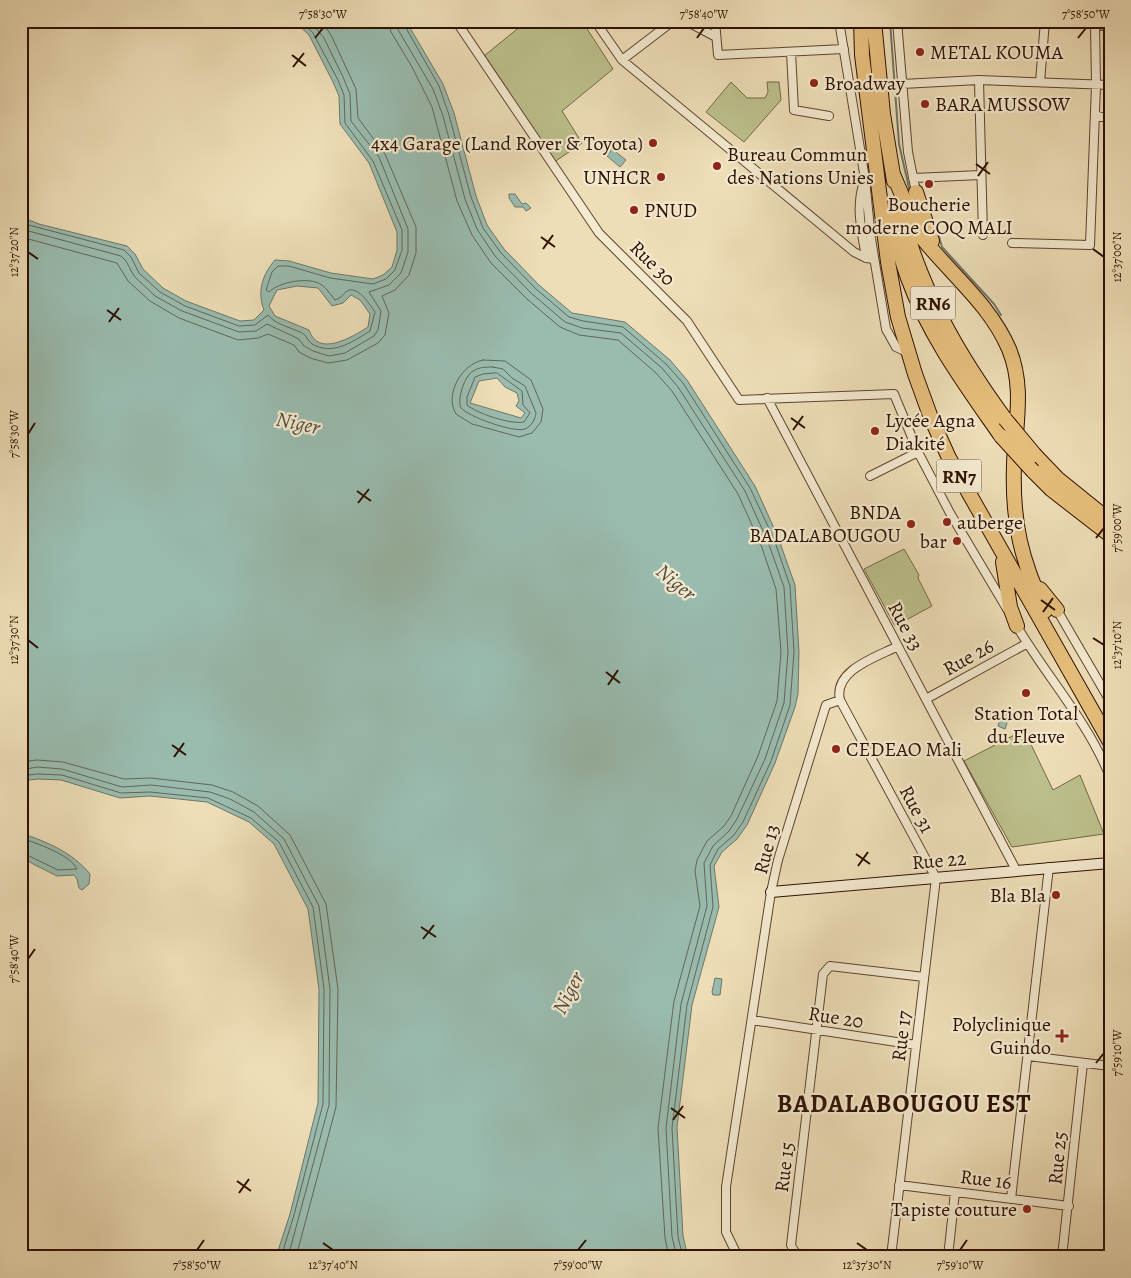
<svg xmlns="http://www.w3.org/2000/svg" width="1131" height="1278" font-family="Alegreya,serif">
<rect width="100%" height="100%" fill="#eedeb7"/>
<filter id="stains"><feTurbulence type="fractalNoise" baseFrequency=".004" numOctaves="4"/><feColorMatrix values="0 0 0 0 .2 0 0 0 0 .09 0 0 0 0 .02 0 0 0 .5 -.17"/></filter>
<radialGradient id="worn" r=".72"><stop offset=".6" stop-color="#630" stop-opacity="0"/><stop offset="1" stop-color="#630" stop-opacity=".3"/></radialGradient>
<!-- green -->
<path fill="#bcc08c" stroke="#746846" d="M527,21h55l31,48 -51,42 20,32 -32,22 -71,-105z
M731,82l16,16h18l3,-6 -1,-10h12l2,18 -37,42 -38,-30z
M904,549l15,26 -1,3 14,28 -37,20 -31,-57z
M1024,730l29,60 27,-15 24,59 -92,13 -48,-86z"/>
<!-- water -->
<path fill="#99bcaf" stroke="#6e7769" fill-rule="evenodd" d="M294,21h112l37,63 11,29 22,83 11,29 17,24 35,36 33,28 53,9 45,38 17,20 68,106 23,51 17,48 4,67 -1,42 -3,13 -20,56 -28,62 -10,14 -15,13 -8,14 5,41 -27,98 -15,122 6,109 5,21h-412l14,-43 28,-111 1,-114 -11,-80 -34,-65 -25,-22 -42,-20 -57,-6 -30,2 -59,-18 -23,-1 -17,2v-564l18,7 88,22 8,8 8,15 20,19 23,13 54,20 14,-1 10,-10c-7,-18 -2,-35 11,-50l14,1 42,12 42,6 10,-4 9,-8 5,-17v-18l-28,-69 -29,-39 -1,-28 -6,-14 -24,-47zM297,286l21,2 14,18 11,-3 8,-8 9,5 10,14 -2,13c-16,10 -50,31 -59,3l-34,-14 -6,-10 8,-16zM497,378l8,9 12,6 2,8 -3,5 9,7 -4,5 -51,-15 9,-22z
M612,149l14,11 -6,7 -13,-11z
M509,194h6l7,10 4,-1 5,5 -5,3 -3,-4h-8l-6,-9z
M1002,712l8,2 -5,15 -7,-3z
M21,833c26,9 51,19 69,41l-1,10 -7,6 -3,-2 -2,-9 -3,-4 -17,1 -24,-12 -12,-8z
M715,978l7,1 -2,16h-7l-1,-3z"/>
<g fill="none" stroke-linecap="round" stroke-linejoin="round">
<!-- shore -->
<path stroke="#636658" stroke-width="1" d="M388,21l3,11 21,35 20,40 25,94 15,34 19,28 36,36 33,28 19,8 39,5 38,33 16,18 66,103 23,51 15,44 5,63 -4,49 -19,55 -27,60 -7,10 -17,15 -10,19 -2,11 5,35 -26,95 -16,127 7,110 4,19
M396,21l1,7 36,61 10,27 22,83 12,30 18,27 36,37 34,29 17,6 39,5 41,35 16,19 67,104 23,51 16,45 4,65 -4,51 -19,56 -28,60 -8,12 -16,15 -9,17 3,43 -26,98 -15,124 6,109 5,20
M402,21l37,65 10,29 22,82 12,31 18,25 35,36 33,28 14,4 40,6 43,37 17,19 67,105 24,51 16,47 4,66 -4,53 -19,56 -28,61 -9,13 -16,14 -8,16 3,42 -26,98 -15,123 6,109 5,20
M21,223l103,27 7,7 8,16 21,19 25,14 54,20 16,-1 13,-10c8,10 22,12 34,18 5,2 5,8 10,11 21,12 40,-2 58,-13l5,-19c-5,-7 -15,-24 -26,-22 -5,2 -7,8 -14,10 -4,-5 -8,-11 -13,-15 -13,-9 -43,-3 -53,7l-3,-2 6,-18 6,-6h11l41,12 43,6 13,-5 9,-9 7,-20v-20l-29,-69 -28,-38 -1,-28 -6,-15 -25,-47 -12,-12
M21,229l100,27 5,5 8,15 21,20 27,15 57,21 17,-1 11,-7 32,15 5,7 9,5 16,5 16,-3 29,-17 4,-6 3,-19 -12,-19 20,-7 12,-12 7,-21v-23l-29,-72 -28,-36 -1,-27 -7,-17 -19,-39 -14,-17
M21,237l96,26 11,18 22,20 29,17 59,22 20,-2 10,-4 26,11 5,7 11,6 18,5 19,-3 31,-17 7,-8 4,-22 -7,-17 13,-6 14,-15 7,-22v-26l-31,-73 -27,-36 -2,-29 -25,-54 -10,-14
M483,360l22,1 26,19 12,29 -2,13 -9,11 -13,4 -47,-13 -16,-10c-12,-20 6,-50 27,-54z
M493,367l10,2 9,9 13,8 11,27c-1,6 -4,13 -11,16 -11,4 -56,-12 -64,-21 -4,-9 3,-31 12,-37 6,-4 13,-4 20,-4z
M497,373l25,18 1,14 7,8 -6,9c-13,3 -48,-9 -57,-17v-8l8,-20 8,-3z
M21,762l16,-2 26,2 61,17 27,-1 61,7 21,7 25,14 32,29 36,69 12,85 -2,118 -40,150
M21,770l16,-3 25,2 60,18 29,-2 59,7 20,7 24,13 30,27 35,67 11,83 -1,116 -41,152
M21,776l16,-2 25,1 59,18 29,-1 58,6 43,20 28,24 34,65 11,82 -1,115 -29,111 -13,42
M21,838c15,5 50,17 56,31l-19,1 -37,-18"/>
<!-- stream -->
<path stroke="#6e7769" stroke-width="2" d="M890,21l9,123 12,53
M935,231l4,6 3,10 52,57 7,11"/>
<!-- street casing -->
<g stroke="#5d442e" stroke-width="10">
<path id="street" d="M456,21l143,212 88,88 52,79 155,-6 24,58 32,61 57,96
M595,21l27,39 232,192 12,6 8,1
M686,21l30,16
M715,21l3,34 126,-6
M839,21l26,158 6,60 15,90 10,18 11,5
M897,21l11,131 8,40
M1080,21l30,6
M791,52l3,58 35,6
M622,60l51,-39
M979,80l4,155
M1040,82l5,-61
M902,84l77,-4 131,5
M1095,115l15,4
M913,178l68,-3
M864,182c-9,26 -2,49 2,76
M1012,243l78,2 6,-160 -1,-61
M767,398l249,472
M870,476l48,-24
M1057,610l53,91
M1015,623c30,52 73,98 95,154
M926,699l100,-55
M752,1020l164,25
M1028,1056l82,10
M899,1185l170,21
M1011,1199l38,-332
M738,1257l-12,-25v-45l45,-295 7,-32 48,-155 14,-5
M810,1257c-10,-1 -15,-2 -19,-12l32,-271 7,-8 94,11
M891,1257l45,-379 -96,-178c-7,-30 37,-43 58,-54
M948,1257l7,-65
M1062,1257l21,-194"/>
</g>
<!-- secondary casing -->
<g stroke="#2d1001" stroke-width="12">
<path id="secondary" d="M771,892l339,-29"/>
</g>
<!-- highway casing -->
<g stroke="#2d1001" stroke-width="16">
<path id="highway" d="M861,21l1,34 26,207 10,55 17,57 16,44 18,40 161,284
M874,21l9,93 11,67
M893,174l22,52 8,13c30,37 67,66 86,110 16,39 6,76 5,116 -2,57 7,95 31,146
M916,192l16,49
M899,207c21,81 57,145 106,212
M889,216c6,21 12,42 19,62 21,58 59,109 93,158
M1035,455l23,24 52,42
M1033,471l19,19 58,45
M1003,562l7,45 7,19
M1040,589l17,21"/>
</g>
<!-- street -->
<use href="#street" stroke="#f4ead0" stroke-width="8"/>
<!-- secondary -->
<use href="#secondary" stroke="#f4ead0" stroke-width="10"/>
<!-- highway -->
<use href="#highway" stroke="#e7bf7c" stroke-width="14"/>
<!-- highway-bridge casing -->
<g stroke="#2d1001" stroke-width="16" stroke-linecap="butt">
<path id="highway-bridge" d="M1005,419l30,36
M1001,436l32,35"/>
</g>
<!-- highway-bridge -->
<use href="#highway-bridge" stroke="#e7bf7c" stroke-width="14"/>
</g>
<!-- ticks -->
<path fill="none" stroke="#2d1001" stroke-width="2" d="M315,38l8,-10M697,38l7,-10M1078,38l8,-10M292,55l14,11M293,67l11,-14M976,164l14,10M978,176l10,-14M541,237l14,10M543,249l10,-14M1093,249l11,8M28,252l10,7M107,310l14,10M109,322l10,-14M791,418l14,10M793,430l10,-14M28,434l7,-11M357,491l14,10M358,503l11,-14M1096,538l8,-10M1041,600l14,10M1043,612l10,-14M1093,638l11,7M28,640l10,8M606,672l14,11M608,685l10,-15M172,745l14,10M174,757l10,-14M856,854l14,10M858,866l10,-14M421,927l15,10M423,939l11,-14M28,959l7,-10M1096,1063l8,-10M671,1108l14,10M673,1120l10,-14M237,1181l14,10M239,1193l10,-14M323,1243l10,7M857,1243l10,7M197,1250l7,-10M578,1250l8,-10M960,1250l7,-10"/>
<!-- markers -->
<g fill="#8f2418" stroke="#f4ead0" stroke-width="2">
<circle cx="920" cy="52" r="5"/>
<circle cx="814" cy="83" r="5"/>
<circle cx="925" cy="104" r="5"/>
<circle cx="653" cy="143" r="5"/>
<circle cx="717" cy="166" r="5"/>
<circle cx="661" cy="177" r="5"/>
<circle cx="929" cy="184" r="5"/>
<circle cx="634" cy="210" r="5"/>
<circle cx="875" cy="431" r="5"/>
<circle cx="947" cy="522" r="5"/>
<circle cx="911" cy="524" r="5"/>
<circle cx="957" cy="541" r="5"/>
<circle cx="1026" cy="693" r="5"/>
<circle cx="836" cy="749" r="5"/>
<circle cx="1056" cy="895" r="5"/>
<path d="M1059.5 1028.5h5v5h5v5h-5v5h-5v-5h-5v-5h5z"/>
<circle cx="1027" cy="1209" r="5"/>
</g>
<g text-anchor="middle" stroke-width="4.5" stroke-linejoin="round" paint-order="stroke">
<!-- shield labels -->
<g fill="#f4ead0" stroke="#69513f" stroke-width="1">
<rect x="910.5" y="286.5" width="45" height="33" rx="4"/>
<rect x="936.5" y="459.5" width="45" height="33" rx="4"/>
</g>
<g font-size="19" font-weight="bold" fill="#2d1001">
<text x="933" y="310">RN6</text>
<text x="959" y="483">RN7</text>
</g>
<!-- poi labels -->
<g font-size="20" fill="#2d1001" stroke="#f4ead0" text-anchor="start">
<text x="930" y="59">METAL KOUMA</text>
<text x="824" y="90">Broadway</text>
<text x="935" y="111">BARA MUSSOW</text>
<text x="643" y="150" text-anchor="end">4x4 Garage (Land Rover &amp; Toyota)</text>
<text x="727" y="161">Bureau Commun<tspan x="727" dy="23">des Nations Unies</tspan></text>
<text x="651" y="184" text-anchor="end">UNHCR</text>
<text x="929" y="211" text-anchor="middle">Boucherie<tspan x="929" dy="23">moderne COQ MALI</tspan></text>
<text x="644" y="217">PNUD</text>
<text x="885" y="427">Lycée Agna<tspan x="885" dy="23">Diakité</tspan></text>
<text x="901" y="519" text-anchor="end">BNDA<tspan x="901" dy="23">BADALABOUGOU</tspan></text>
<text x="957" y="529">auberge</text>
<text x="947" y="548" text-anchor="end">bar</text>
<text x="1026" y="720" text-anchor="middle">Station Total<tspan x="1026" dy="23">du Fleuve</tspan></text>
<text x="846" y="756">CEDEAO Mali</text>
<text x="1046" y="902" text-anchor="end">Bla Bla</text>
<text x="1051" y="1031" text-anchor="end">Polyclinique<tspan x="1051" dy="23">Guindo</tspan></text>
<text x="1017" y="1216" text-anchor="end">Tapiste couture</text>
</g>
<!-- street labels -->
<g font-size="20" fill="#2d1001" stroke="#f4ead0">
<text transform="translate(653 263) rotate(45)" y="7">Rue 30</text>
<text transform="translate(906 626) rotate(62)" y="7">Rue 33</text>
<text transform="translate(968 657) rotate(-29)" y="7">Rue 26</text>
<text transform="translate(917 809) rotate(62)" y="7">Rue 31</text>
<text transform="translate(766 849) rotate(-75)" y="7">Rue 13</text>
<text transform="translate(939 860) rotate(-5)" y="7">Rue 22</text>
<text transform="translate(836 1017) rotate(9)" y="7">Rue 20</text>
<text transform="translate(901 1036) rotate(-83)" y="7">Rue 17</text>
<text transform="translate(1057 1158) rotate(-84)" y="7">Rue 25</text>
<text transform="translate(784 1167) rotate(-83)" y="7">Rue 15</text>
<text transform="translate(986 1179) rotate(7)" y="7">Rue 16</text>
</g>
<!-- water labels -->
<g font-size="21" font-style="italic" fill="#534c3e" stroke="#f4ead0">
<text transform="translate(298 423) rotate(12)" y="7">Niger</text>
<text transform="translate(676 582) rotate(40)" y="7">Niger</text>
<text transform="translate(568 993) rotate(-63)" y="7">Niger</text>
</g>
<!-- district labels -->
<g font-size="25" font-weight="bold" letter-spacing="1" fill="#2d1001" stroke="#f4ead0">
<text x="904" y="1112">BADALABOUGOU EST</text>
</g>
</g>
<!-- margin -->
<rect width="1131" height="1278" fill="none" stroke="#eedeb7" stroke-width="55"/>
<rect x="28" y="28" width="1076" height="1222" fill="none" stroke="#2d1001" stroke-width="2"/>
<g font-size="12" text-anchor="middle" fill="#2d1001">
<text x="323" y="18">7°58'30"W</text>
<text x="704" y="18">7°58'40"W</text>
<text x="1086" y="18">7°58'50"W</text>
<text transform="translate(14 252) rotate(-90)" y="4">12°37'20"N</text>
<text transform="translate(1117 257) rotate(-90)" y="4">12°37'00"N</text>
<text transform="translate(14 434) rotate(-90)" y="4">7°58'30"W</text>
<text transform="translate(1117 528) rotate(-90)" y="4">7°59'00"W</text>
<text transform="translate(14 640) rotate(-90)" y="4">12°37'30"N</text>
<text transform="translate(1117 645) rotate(-90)" y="4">12°37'10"N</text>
<text transform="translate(14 959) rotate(-90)" y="4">7°58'40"W</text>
<text transform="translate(1117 1053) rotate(-90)" y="4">7°59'10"W</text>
<text x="197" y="1269">7°58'50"W</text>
<text x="333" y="1269">12°37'40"N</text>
<text x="578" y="1269">7°59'00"W</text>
<text x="867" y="1269">12°37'30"N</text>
<text x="960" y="1269">7°59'10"W</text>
</g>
<rect width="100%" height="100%" filter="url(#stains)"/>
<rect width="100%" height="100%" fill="url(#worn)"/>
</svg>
